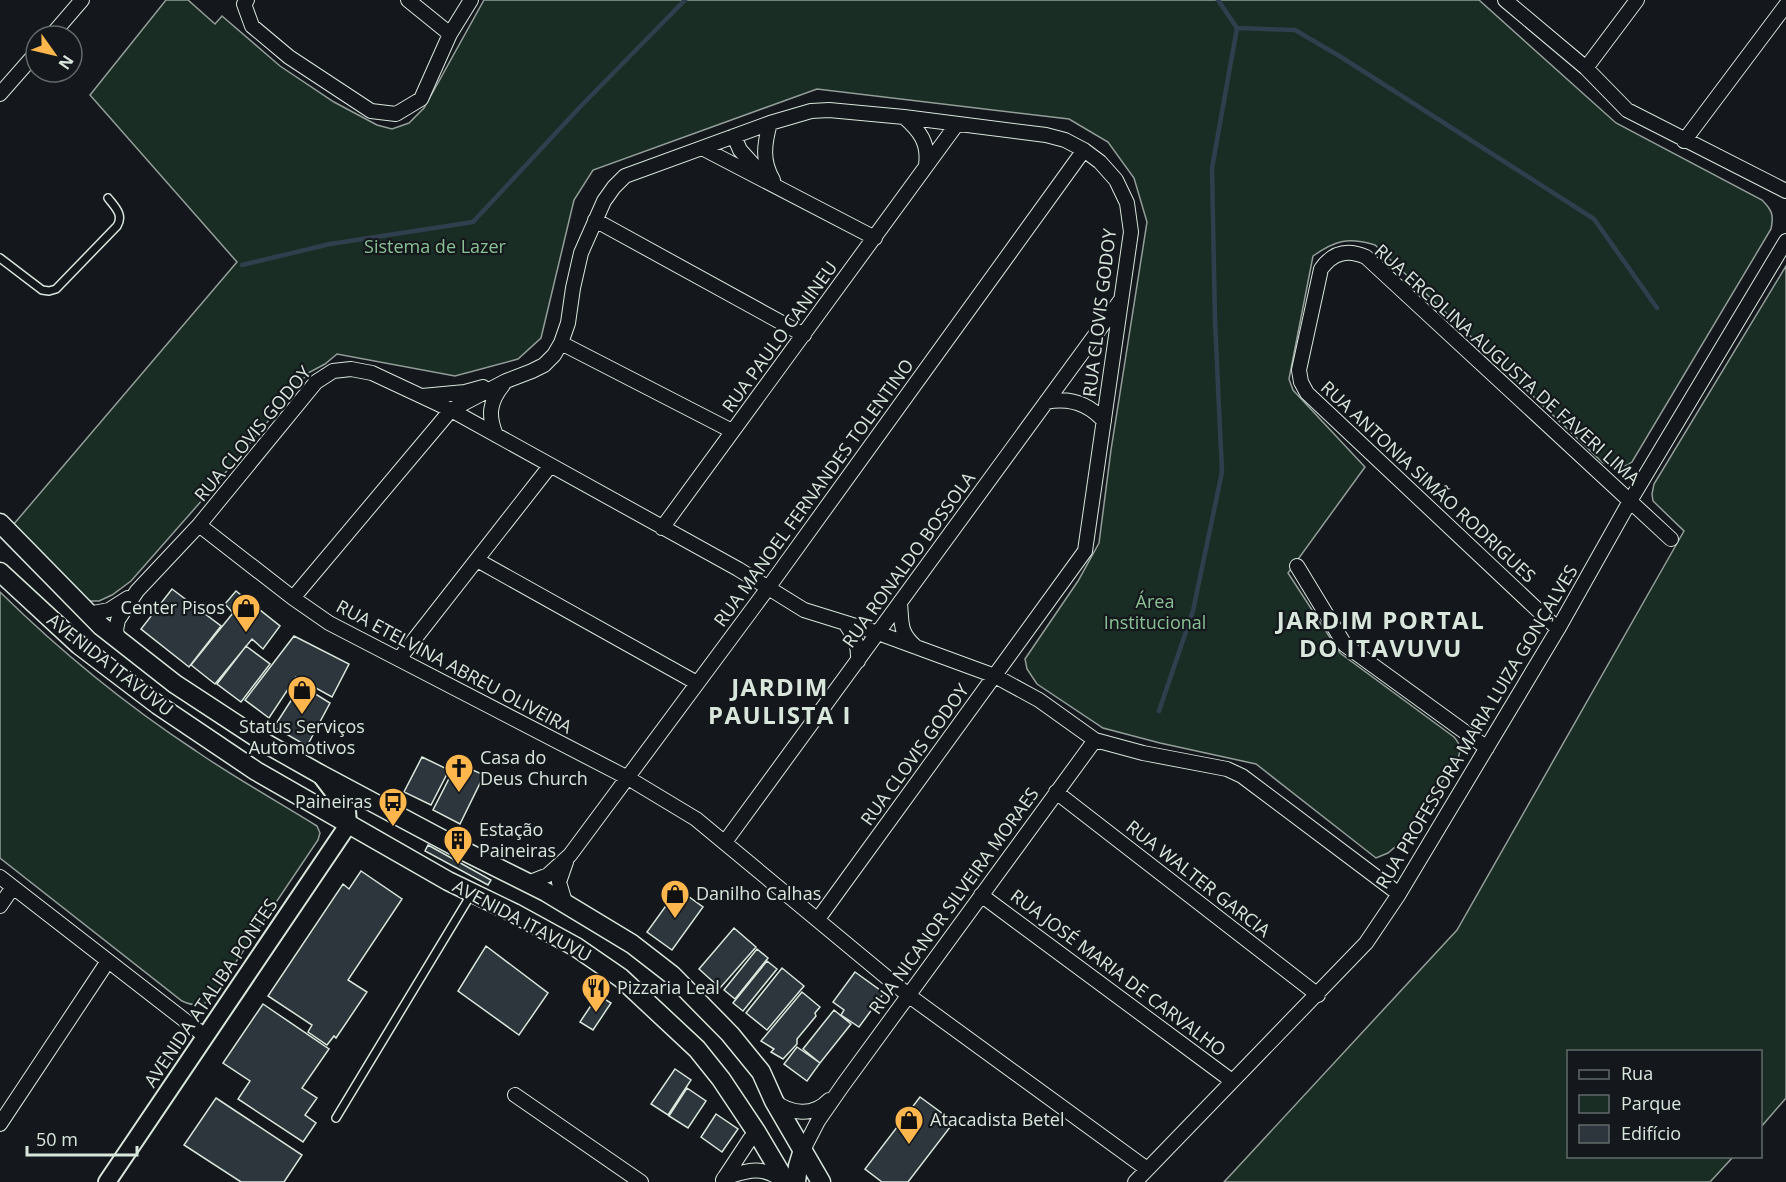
<svg xmlns="http://www.w3.org/2000/svg" width="1786" height="1182" font-family="'Open Sans',sans-serif">
<rect width="100%" height="100%" fill="#14181c"/>
<!-- green -->
<path fill="#1a2d24" stroke="#939e99" stroke-width="1.5" d="M166,0h22l27,24 7,-8 58,50 54,36 43,23 15,4 17,-6 15,-15 60,-108h995l137,123 146,77c10,10 12,15 9,29l-139,233c-11,8 -18,6 -30,0l-227,-217c-27,-8 -39,-5 -62,11l-24,123 4,11 72,77 -77,106 52,80 114,84c7,8 7,12 4,22l-56,82 -14,12 -12,5 -120,-94 -96,-21 -57,-15 -66,-44 -10,-15 -2,-10 53,-78 21,-38 12,-93 36,-228 -13,-44 -26,-36 -39,-23 -252,-30 -224,81 -19,30 -33,138 -23,21 -63,17 -118,-22 -12,10 -17,9 -97,117 -80,91 -19,14 -13,6h-13l-73,-76 224,-263 -147,-167z
M1786,266v832l-25,29 -1,-75h-192v104l165,1 -23,25h-486l233,-252 227,-399 -31,-30 -1,-7 2,-10z
M0,592c60,59 126,113 196,159 39,27 81,50 121,75l3,7 -2,7 -107,159c-9,8 -18,7 -29,2l-182,-143z"/>
<g fill="none" stroke-linecap="round" stroke-linejoin="round">
<!-- stream -->
<path stroke="#2f3f4d" stroke-width="4.5" d="M1218,0l19,28 58,2 46,27 253,162 63,89
M242,265l88,-21 143,-22 107,-115 105,-107
M1159,711l34,-100 29,-139 -7,-151 -3,-153 25,-140"/>
</g>
<!-- building -->
<path fill="#2c363c" stroke="#d8e6dc" stroke-width="1.5" d="M172,589l49,37 -32,41 -48,-38z
M236,591l44,35 -17,23 -11,-10 -37,45 -24,-19 42,-52 -8,-9z
M294,636l55,28 -17,33 -36,-20 -27,41 -24,-18z
M246,646l24,18 -29,38 -24,-18z
M301,685l29,18 -23,43 -33,-19z
M422,757l27,13 -18,35 -27,-13z
M457,763l27,12 -24,49 -27,-14z
M428,845l63,35 -3,5 -63,-34z
M361,871l41,28 -54,81 19,12 -31,46 -2,-2 -7,9 -19,-13 4,-7 -44,-29 75,-112 6,5z
M678,889l25,18 -31,43 -25,-18z
M734,928l22,19 -36,41 -21,-19z
M486,946l62,47 -29,42 -61,-44z
M757,949l11,9 -33,41 -11,-9z
M767,961l10,8 -34,42 -10,-8z
M782,968l22,18 -37,44 -21,-17z
M855,972l29,21 -25,34 -18,-12 3,-5 -11,-8z
M802,992l18,15 -5,6 1,3 -19,23v5l-14,15 -12,-7 3,-3 -13,-8z
M598,995l13,8 -18,27 -13,-8z
M263,1004l66,45 -27,39 15,10 -12,17 11,8 -13,19 -65,-43 12,-18 -27,-18z
M834,1010l17,14 -31,39 -17,-14z
M797,1047l23,16 -13,18 -23,-17z
M675,1069l16,11 -23,35 -17,-11z
M687,1088l19,13 -18,27 -19,-12z
M920,1097l34,25 -46,60h-26l-17,-13z
M216,1098l86,57 -18,27h-43l-57,-37z
M716,1114l22,15 -16,23 -21,-15z"/>
<g fill="none" stroke-linecap="round" stroke-linejoin="round">
<!-- service casing -->
<g stroke="#d8e6dc" stroke-width="10">
<path id="service" d="M0,258l42,32 7,1 7,-2 61,-63c7,-11 -2,-19 -9,-28
M336,1118l136,-225"/>
</g>
<!-- minor casing -->
<g stroke="#d8e6dc" stroke-width="16">
<path id="minor" d="M247,0l-3,4 8,22 37,31 82,54 25,3 25,-15 29,-65 21,-34
M408,0l42,34
M1505,0l81,68 41,42 159,81
M51,36l31,-36
M1586,68l51,-68
M0,94l36,-41
M904,117c16,14 25,26 22,48
M770,123c-6,22 -8,38 3,57
M734,136l6,14 20,22
M1684,141l102,-136
M702,148l173,90
M595,220l209,115
M561,343l171,88
M422,396l43,-4 18,-5
M1046,402c23,-5 42,1 58,19
M496,435c-8,-19 -7,-33 7,-50
M199,525l94,73 36,25 299,155 68,41 212,176 239,174
M662,528l295,-404
M477,560l220,123
M1297,566l48,79 142,103
M293,598l158,-188 55,-29 26,-10 12,-6 10,-10 7,-12 7,-20 5,-35 8,-35 23,-52 10,-14 11,-11 145,-53 41,-12 18,-1 75,7 142,18 19,5 19,10 16,12 16,18 11,23 4,29 -46,319 -267,368
M900,603c2,21 -1,29 16,44
M88,614l21,-4 19,-12
M845,623c9,13 14,21 13,38
M1558,629l-251,-236 -6,-11 -2,-12 22,-101c12,-17 27,-20 45,-12l305,282
M118,639l-2,-9 2,-10 19,-29 62,-66 117,-143 17,-11 18,-2 21,4 79,37 287,159 66,41 74,23 117,43 44,24 56,40 48,13 84,16 15,7 157,118
M399,659l151,-193
M1056,792l262,203
M725,842l395,-541
M0,877l205,159
M528,883l20,-8 22,-20 198,-267 316,-438
M981,895l251,186
M565,902l-6,-20 7,-20
M0,906l13,-19
M515,1095l126,87
M774,1101c17,13 39,16 55,-1
M0,1124l108,-163
M803,1150l15,-29 25,-36 252,-345
M724,1178c24,-8 39,-13 59,3
M723,1180l27,-41 7,-6
M1135,1182l231,-239 33,-49 159,-265 72,-128 156,-260"/>
</g>
<!-- tertiary casing -->
<g stroke="#d8e6dc" stroke-width="20">
<path id="tertiary" d="M107,1182l241,-357 -1,-15 -28,-37"/>
</g>
<!-- secondary casing -->
<g stroke="#d8e6dc" stroke-width="21">
<path id="secondary" d="M0,523l101,103 74,58 90,59 53,30 146,78 82,41 86,52 40,31 58,59 31,38 13,29 47,81
M0,572l79,73 79,60 98,66 192,110 66,32 62,34 45,31 76,71 24,30 36,54 29,49
M796,1182l2,-16 5,-16"/>
</g>
<!-- service -->
<use href="#service" stroke="#14181c" stroke-width="7"/>
<!-- minor -->
<use href="#minor" stroke="#14181c" stroke-width="14"/>
<!-- tertiary -->
<use href="#tertiary" stroke="#14181c" stroke-width="16"/>
<!-- secondary -->
<use href="#secondary" stroke="#14181c" stroke-width="18"/>
</g>
<!-- icons -->
<defs>
<g id="shop-pin" transform="scale(1.5)"><path d="M0 17L-7.5 6A9.5 9.5 0 1 1 7.5 6Z" fill="#ffb74d" stroke="#14181c"/><path d="M-5-2.5h2.3a2.7 3.5 0 0 1 5.4 0H5L5.5 6h-11ZM-1.5-2.5h3a1.5 2.3 0 0 0-3 0Z" fill="#111"/></g>
<g id="church-pin" transform="scale(1.5)"><path d="M0 17L-7.5 6A9.5 9.5 0 1 1 7.5 6Z" fill="#ffb74d" stroke="#14181c"/><path d="M-1.2-6h2.4v3.5h3.3v2.4h-3.3V6h-2.4V-.1h-3.3v-2.4h3.3Z" fill="#111"/></g>
<g id="bus-pin" transform="scale(1.5)"><path d="M0 17L-7.5 6A9.5 9.5 0 1 1 7.5 6Z" fill="#ffb74d" stroke="#14181c"/><path d="M-5-6H5V4H4V6H2V4H-2V6H-4V4H-5ZM-3.5-4V0h7V-4ZM-3.5 1.2v1.5H-2V1.2ZM2 1.2v1.5H3.5V1.2Z" fill="#111"/></g>
<g id="building-pin" transform="scale(1.5)"><path d="M0 17L-7.5 6A9.5 9.5 0 1 1 7.5 6Z" fill="#ffb74d" stroke="#14181c"/><path d="M-4-6H4V6H1V3H-1V6H-4ZM-2.5-4.3h1.7v1.8h-1.7ZM.8-4.3h1.7v1.8H.8ZM-2.5-1h1.7V.8h-1.7ZM.8-1h1.7V.8H.8Z" fill="#111"/></g>
<g id="restaurant-pin" transform="scale(1.5)"><path d="M0 17L-7.5 6A9.5 9.5 0 1 1 7.5 6Z" fill="#ffb74d" stroke="#14181c"/><path d="M-5-6h1v4h1v-4h1v4h1v-4h1v5L-1.5 .5V6h-2V.5L-5-1ZM5-6V6H3V1.5H1.5Q1.5-4 5-6Z" fill="#111"/></g>
</defs>
<g fill-rule="evenodd">
<use href="#shop-pin" x="246" y="608"/>
<use href="#shop-pin" x="302" y="690"/>
<use href="#church-pin" x="459" y="768"/>
<use href="#bus-pin" x="393" y="802"/>
<use href="#building-pin" x="458" y="840"/>
<use href="#shop-pin" x="675" y="894"/>
<use href="#restaurant-pin" x="596" y="988"/>
<use href="#shop-pin" x="909" y="1120"/>
</g>
<g text-anchor="middle" stroke-width="4.5" stroke-linejoin="round" paint-order="stroke">
<!-- park labels -->
<g font-size="18" fill="#8ac095" stroke="#14181c">
<text x="435" y="253">Sistema de Lazer</text>
<text x="1155" y="608">Área<tspan x="1155" dy="21">Institucional</tspan></text>
</g>
<!-- street labels -->
<g font-size="18" fill="#d8e6dc" stroke="#14181c">
<text transform="translate(1100 313) rotate(-83)" y="6">RUA CLOVIS GODOY</text>
<text transform="translate(780 337) rotate(-54)" y="6">RUA PAULO CANINEU</text>
<text transform="translate(1507 365) rotate(42)" y="6">RUA ERCOLINA AUGUSTA DE FAVERI LIMA</text>
<text transform="translate(253 434) rotate(-50)" y="6">RUA CLOVIS GODOY</text>
<text transform="translate(1428 482) rotate(43)" y="6">RUA ANTONIA SIMÃO RODRIGUES</text>
<text transform="translate(814 493) rotate(-54)" y="6">RUA MANOEL FERNANDES TOLENTINO</text>
<text transform="translate(909 560) rotate(-54)" y="6">RUA RONALDO BOSSOLA</text>
<text transform="translate(110 665) rotate(38)" y="6">AVENIDA ITAVUVU</text>
<text transform="translate(454 667) rotate(28)" y="6">RUA ETELVINA ABREU OLIVEIRA</text>
<text transform="translate(1477 727) rotate(-59)" y="6">RUA PROFESSORA MARIA LUIZA GONÇALVES</text>
<text transform="translate(915 755) rotate(-54)" y="6">RUA CLOVIS GODOY</text>
<text transform="translate(1198 879) rotate(38)" y="6">RUA WALTER GARCIA</text>
<text transform="translate(954 901) rotate(-54)" y="6">RUA NICANOR SILVEIRA MORAES</text>
<text transform="translate(522 921) rotate(28)" y="6">AVENIDA ITAVUVU</text>
<text transform="translate(1118 973) rotate(37)" y="6">RUA JOSÉ MARIA DE CARVALHO</text>
<text transform="translate(211 993) rotate(-56)" y="6">AVENIDA ATALIBA PONTES</text>
</g>
<!-- poi labels -->
<g font-size="18" fill="#d8e6dc" stroke="#14181c" text-anchor="start">
<text x="225" y="614" text-anchor="end">Center Pisos</text>
<text x="302" y="733" text-anchor="middle">Status Serviços<tspan x="302" dy="21">Automotivos</tspan></text>
<text x="480" y="764">Casa do<tspan x="480" dy="21">Deus Church</tspan></text>
<text x="372" y="808" text-anchor="end">Paineiras</text>
<text x="479" y="836">Estação<tspan x="479" dy="21">Paineiras</tspan></text>
<text x="696" y="900">Danilho Calhas</text>
<text x="617" y="994">Pizzaria Leal</text>
<text x="930" y="1126">Atacadista Betel</text>
</g>
<!-- district labels -->
<g font-size="24" font-weight="bold" letter-spacing="1.5" fill="#d8e6dc" stroke="#14181c">
<text x="1381" y="629">JARDIM PORTAL<tspan x="1381" dy="28">DO ITAVUVU</tspan></text>
<text x="780" y="696">JARDIM<tspan x="780" dy="28">PAULISTA I</tspan></text>
</g>
</g>
<!-- legend -->
<rect x="1567" y="1050" width="195" height="108" fill="#14181c" stroke="#626a69" stroke-width="1.5"/>
<rect x="1579" y="1070" width="30" height="9" fill="#14181c" stroke="#626a69" stroke-width="1.5"/>
<text x="1621" y="1080" font-size="18" fill="#d8e6dc">Rua</text>
<rect x="1579" y="1095" width="30" height="18" fill="#1a2d24" stroke="#626a69" stroke-width="1.5"/>
<text x="1621" y="1110" font-size="18" fill="#d8e6dc">Parque</text>
<rect x="1579" y="1125" width="30" height="18" fill="#2c363c" stroke="#626a69" stroke-width="1.5"/>
<text x="1621" y="1140" font-size="18" fill="#d8e6dc">Edifício</text>
<!-- north arrow -->
<g transform="translate(54 54) rotate(124)"><circle r="28" fill="#14181c" stroke="#626a69" stroke-width="1.5"/>
<path d="M0-4.5L10 22L0 15L-10 22Z" fill="#ffb74d"/>
<text y="-9" font-size="16" font-weight="bold" text-anchor="middle" fill="#d8e6dc">N</text>
</g>
<!-- scale -->
<path d="M27 1146v9h110v-9" fill="none" stroke="#d8e6dc" stroke-width="3"/>
<text x="36" y="1146" font-size="18" fill="#d8e6dc" stroke="#14181c" stroke-width="4.5" paint-order="stroke">50 m</text>
</svg>
